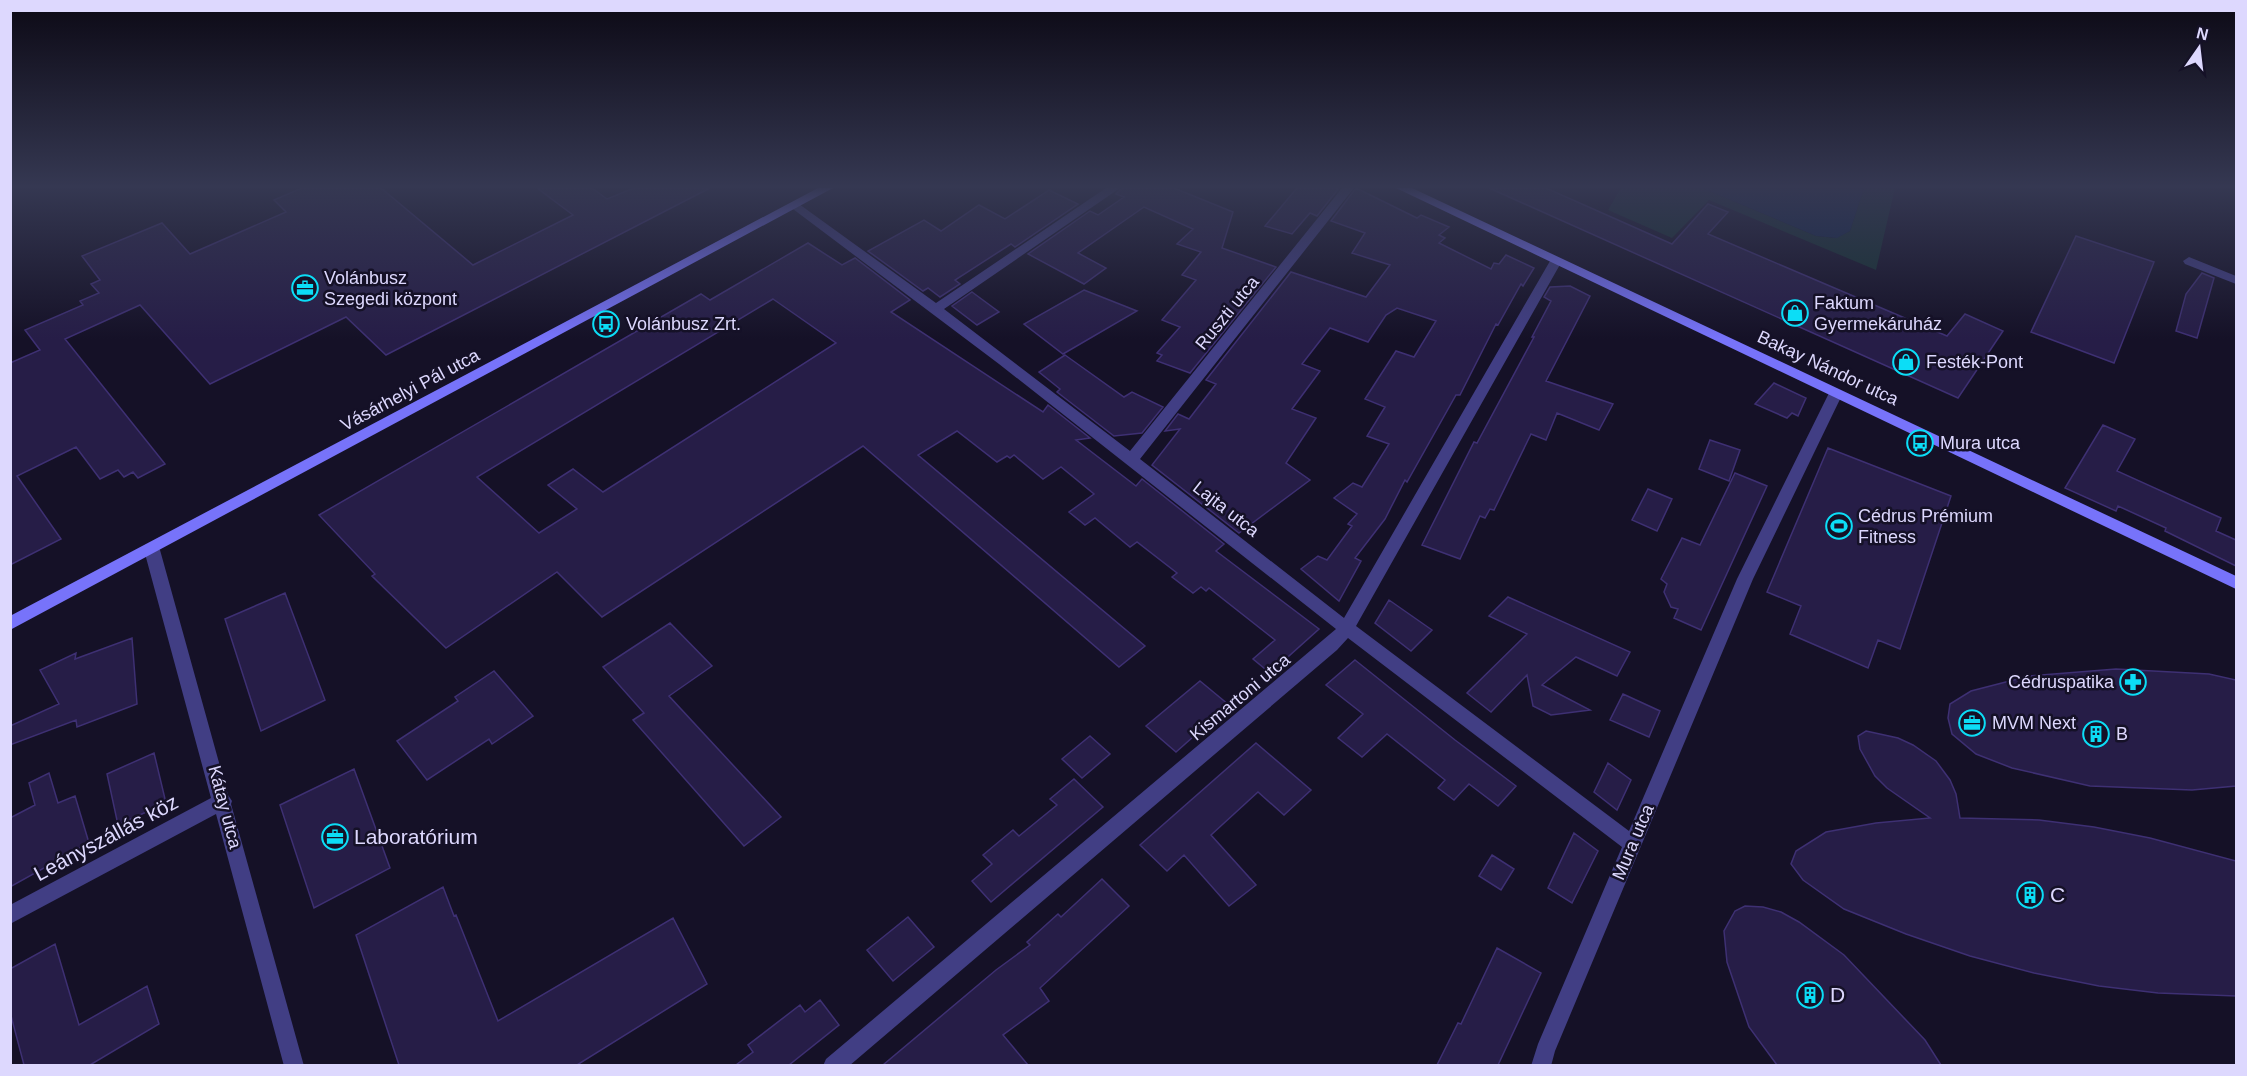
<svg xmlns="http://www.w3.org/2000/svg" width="2247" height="1076" font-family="Helvetica,sans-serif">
<rect width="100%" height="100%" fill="#151127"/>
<!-- green -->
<path fill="#143130" d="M1621,188h81l114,48 20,2 14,-7 14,-43h31l-19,82 -167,-70 -37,38 -64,-28z"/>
<!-- water -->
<path fill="#11274b" d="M1702,188h162l-14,43 -13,7 -21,-2z"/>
<!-- building -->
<path fill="#261d47" stroke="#3e3073" stroke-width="1.5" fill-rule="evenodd" d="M302,188h79l92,77 100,-50 -36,-27h55l15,11 27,-11h76l-324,167 -40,-38 -136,67 -70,-79 -75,34 100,125 -27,14 -5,-6 -9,5 -6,-7 -18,9 -24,-32 -59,29 44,63 -51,26v-202l30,-13 -15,-20 58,-25 -3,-4 19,-8 -8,-9 9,-4 -18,-24 80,-33 28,31 96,-42 -12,-12z
M1122,188h52l59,24 -11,36 54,19 -86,106 -33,-12 5,-6 -5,-2 23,-26 -18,-7 34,-40 -14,-5 19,-23 -24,-8 16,-15 -49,-22 -66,46 28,15 -22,16 -56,-30 62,-43 8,4 26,-18 -8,-3z
M1297,188h42l-22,28 -7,-3 -18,21 -27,-8z
M1356,188l61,30 4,-3 28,12 -10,8 6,3 -6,5 52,26 3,-6 5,1 7,-9 28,13 -11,18 -2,-2 -23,41 -2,-1 -36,71h-4l-49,87 -2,-2 -20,39 -30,39 6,3 -22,40 -38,-32 17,-13 9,4 25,-34 -4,-2 9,-10 -23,-16 19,-15 9,4 27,-43 -22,-8 18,-29 -20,-8 31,-48 18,6 22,-36 -39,-13 -11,7 -18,27 -38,-14 -28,36 18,7 -28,38 24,9 -30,45 24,17 -71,53 -87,-68 28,-36 -15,2 13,-17 11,5 27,-35 -10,-4 85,-108 75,25 24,-32 -38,-12 13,-20 -34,-12z
M1489,188h57l126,56 36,-40 20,8 -20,22 239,102 18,-22 38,17 -45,67z
M1049,190l29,14 -63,43 -4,-3 -56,36 5,4 -20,13 -12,-9 -5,3 -55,-40 56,-31 17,11 38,-26 26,14z
M2076,236l78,26 -40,101 -83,-31z
M808,243l34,22 13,-7 55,42 -19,12 152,100 5,-7 42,33 -14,2 60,46 6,-7 82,65 -8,7 103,78 -49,44 -17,-14 22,-19 -66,-52 -3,3 -5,-4 -8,6 -21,-16 5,-4 -40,-31 -7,5 -35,-29 -10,7 -16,-13 25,-18 -33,-27 -18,12 -29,-24 -4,3 -3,-2 -10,6 -40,-31 -39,24 227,191 -26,21 -256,-221 -261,171 -45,-45 -111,76 -74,-72 3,-2 -56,-59 382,-221 9,6zM773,299l63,44 -233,149 -30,-23 -25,16 29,24 -38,24 -62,-56z
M2202,273l12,5 -17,60 -21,-7 10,-37z
M1570,286l20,10 -44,85 67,23 -14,26 -42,-17 -11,27 -15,-6 -37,76 -4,-1 -5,9 -5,-2 -20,43 -38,-14 52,-103 3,1 57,-106h-2l19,-36 -7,-4 6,-10z
M1084,290l53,21 -74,43 -39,-30z
M972,292l27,20 -22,13 -25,-19z
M1065,355l59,42 8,-5 31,15 -21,26 -28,3 -57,-44 3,-3 -21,-17z
M1774,383l32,15 -8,18 -6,-3 -5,5 -32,-14z
M2103,425l32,14 -18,32 104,47 -5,13 20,9v26l-71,-35 1,-3 -48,-22 -2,5 -51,-23z
M1710,440l30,10 -11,31 -30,-12z
M1828,448l123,48 -51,153 -22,-9 -10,28 -78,-34 11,-28 -34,-14z
M1735,473l32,13 -66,144 -27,-12 4,-9 -7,-2 -7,-15 3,-8 -6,-5 21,-41 18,7z
M1648,489l24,10 -15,32 -25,-11z
M285,593l40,107 -64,31 -36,-112z
M1508,597l122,55 -13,24 -41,-19 -34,28 48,25 -39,5 -18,-9 -6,-31 -36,37 -24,-19 60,-59 -38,-18z
M1389,600l43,30 -21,21 -36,-28z
M670,623l42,43 -43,30 112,121 -37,29 -111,-126 11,-7 -41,-46z
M132,638l5,66 -60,23 -1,-7 -66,25v-19l49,-22 -19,-34 36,-17 -1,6z
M1355,660l100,80 61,46 -18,20 -29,-22 -15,16 -16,-12 7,-8 -58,-46 -25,23 -24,-19 25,-24 -37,-29z
M2116,669l93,5 27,6v106l-44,4 -102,-4 -78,-18 -36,-14 -24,-20 -4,-16 2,-14 21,-13 58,-15z
M494,671l39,45 -41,28 -3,-5 -62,41 -30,-39 61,-40 -3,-4z
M1200,681l29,24 -53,47 -30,-26z
M1623,694l37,17 -11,26 -39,-17z
M1866,731l32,7 15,7 23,16 14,19 6,14 4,24 79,2 55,7 56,11 86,23v135l-78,-3 -59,-7 -65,-13 -64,-17 -64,-22 -62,-25 -41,-29 -12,-16 5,-13 30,-19 50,-9 54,-5 -43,-30 -12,-12 -15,-27 -2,-13z
M1090,736l20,18 -28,24 -20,-19z
M1256,743l55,47 -27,25 -26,-23 -47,43 45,50 -27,21 -45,-51 -17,16 -27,-26z
M154,753l12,50 -48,22 -11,-51z
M1608,763l23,17 -14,30 -23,-18z
M354,769l36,99 -76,40 -34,-103z
M49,773l9,30 17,-7 14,47 -79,44v-69l25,-13 -6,-22z
M1074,779l29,28 -112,95 -19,-21 20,-17 -9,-9 30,-25 6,6 38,-31 -7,-6z
M1574,833l24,18 -26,52 -24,-15z
M1492,855l22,14 -13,21 -22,-14z
M1102,879l27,27 -89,82 9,13 -46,34 25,30h-145l113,-95 34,-25 -3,-3 31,-28 3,3z
M443,887l11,29 2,-1 42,106 175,-103 34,66 -130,81h-178l-43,-130z
M1745,906l18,1 18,5 18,10 45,33 81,85 16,25h-164l-28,-38 -22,-65 -3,-31 11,-20z
M908,917l26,30 -41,34 -26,-31z
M55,944l24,81 68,-39 12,38 -69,41h-66l-14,-53v-43z
M1497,948l44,25 -43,92h-61l21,-42 3,1z
M820,1000l19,25 -50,40h-53l17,-13 -5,-7 52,-40 5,7z"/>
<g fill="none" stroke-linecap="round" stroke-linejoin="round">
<!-- street -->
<path fill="#413e84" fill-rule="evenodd" d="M1106,188h14l-176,121 186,142 212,-263h12l-214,271 204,159 206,-357 2,-3h8l2,3 -206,365 273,205 108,-252 92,-186 7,-5 7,5 -90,186 -198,472 -4,15h-20l7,-22 84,-197 -274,-209 -11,12 -488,416h-26l3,-7 510,-430 -337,-265 -210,-158 2,-2h8l137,99z
M2189,257l47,19v8l-51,-20 -2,-3z
M152,544l5,2 3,4 68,245 4,6 -1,3 73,262h-20l-68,-252 -206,110v-19l201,-107 -67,-248 3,-4z"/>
<!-- secondary -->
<path fill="#7773fa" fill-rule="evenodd" d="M818,188h15l-823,442v-14z
M1396,188h16l824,388v13z"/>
</g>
<!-- sky -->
<linearGradient id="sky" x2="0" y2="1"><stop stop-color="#0c0915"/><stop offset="0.55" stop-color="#353852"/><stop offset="1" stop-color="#353852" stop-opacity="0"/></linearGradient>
<rect width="2247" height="339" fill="url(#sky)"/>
<!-- icons -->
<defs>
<g id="office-ring" transform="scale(1.35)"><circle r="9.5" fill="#151127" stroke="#0cddf6" stroke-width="1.5"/><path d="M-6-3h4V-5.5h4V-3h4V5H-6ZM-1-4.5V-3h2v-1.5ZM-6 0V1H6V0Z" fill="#0cddf6"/></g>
<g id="shop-ring" transform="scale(1.35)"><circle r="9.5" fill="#151127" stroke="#0cddf6" stroke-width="1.5"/><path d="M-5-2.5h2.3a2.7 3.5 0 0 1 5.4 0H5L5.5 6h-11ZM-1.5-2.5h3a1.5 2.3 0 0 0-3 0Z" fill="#0cddf6"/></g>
<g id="bus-ring" transform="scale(1.35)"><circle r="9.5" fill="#151127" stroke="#0cddf6" stroke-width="1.5"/><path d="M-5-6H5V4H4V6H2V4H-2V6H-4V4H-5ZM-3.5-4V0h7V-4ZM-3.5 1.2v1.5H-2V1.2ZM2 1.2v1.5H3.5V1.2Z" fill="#0cddf6"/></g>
<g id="stadium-ring" transform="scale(1.35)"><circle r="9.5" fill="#151127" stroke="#0cddf6" stroke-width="1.5"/><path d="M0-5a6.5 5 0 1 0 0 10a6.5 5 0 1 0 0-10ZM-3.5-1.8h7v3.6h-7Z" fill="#0cddf6"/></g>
<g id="pharmacy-ring" transform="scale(1.35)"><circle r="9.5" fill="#151127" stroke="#0cddf6" stroke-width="1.5"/><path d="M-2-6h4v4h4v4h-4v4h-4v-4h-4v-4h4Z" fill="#0cddf6"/></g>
<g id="building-ring" transform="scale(1.35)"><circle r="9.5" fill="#151127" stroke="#0cddf6" stroke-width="1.5"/><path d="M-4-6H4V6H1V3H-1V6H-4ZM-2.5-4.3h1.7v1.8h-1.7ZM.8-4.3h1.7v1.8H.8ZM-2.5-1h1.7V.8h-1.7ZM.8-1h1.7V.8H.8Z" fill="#0cddf6"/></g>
</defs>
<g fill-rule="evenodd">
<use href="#office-ring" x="305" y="288"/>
<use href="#shop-ring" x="1795" y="313"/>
<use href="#bus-ring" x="606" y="324"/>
<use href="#shop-ring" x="1906" y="362"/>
<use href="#bus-ring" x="1920" y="443"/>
<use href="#stadium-ring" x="1839" y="526"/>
<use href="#pharmacy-ring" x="2133" y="682"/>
<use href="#office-ring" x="1972" y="723"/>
<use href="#building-ring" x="2096" y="734"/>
<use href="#office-ring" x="335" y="837"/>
<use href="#building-ring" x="2030" y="895"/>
<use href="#building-ring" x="1810" y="995"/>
</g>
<g text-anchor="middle" stroke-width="5" stroke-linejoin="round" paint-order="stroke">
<!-- poi labels -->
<g font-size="18" fill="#ddd8fe" stroke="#151127" text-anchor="start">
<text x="324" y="284">Volánbusz<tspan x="324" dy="21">Szegedi központ</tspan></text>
<text x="1814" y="309">Faktum<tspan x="1814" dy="21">Gyermekáruház</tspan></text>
<text x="626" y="330">Volánbusz Zrt.</text>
<text x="1926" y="368">Festék-Pont</text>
<text x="1940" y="449">Mura utca</text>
<text x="1858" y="522">Cédrus Prémium<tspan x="1858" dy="21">Fitness</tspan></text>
<text x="2114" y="688" text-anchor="end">Cédruspatika</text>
<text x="1992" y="729">MVM Next</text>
<text x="2116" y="740">B</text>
</g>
<!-- street labels -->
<g font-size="18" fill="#ddd8fe" stroke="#151127">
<text transform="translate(1227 313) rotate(-51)" y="6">Ruszti utca</text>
<text transform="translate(1828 368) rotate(25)" y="6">Bakay Nándor utca</text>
<text transform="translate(410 390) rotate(-28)" y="6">Vásárhelyi Pál utca</text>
<text transform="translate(1226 509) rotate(38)" y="6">Lajta utca</text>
<text transform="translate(1240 697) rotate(-40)" y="6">Kismartoni utca</text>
<text transform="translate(225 807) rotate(75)" y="6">Kátay utca</text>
<text transform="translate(1633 842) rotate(-67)" y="6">Mura utca</text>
</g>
<!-- near-poi labels -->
<g font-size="21" fill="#ddd8fe" stroke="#151127" text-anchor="start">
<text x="354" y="844">Laboratórium</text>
<text x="2050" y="902">C</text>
<text x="1830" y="1002">D</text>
</g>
<!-- near-street labels -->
<g font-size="21" fill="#ddd8fe" stroke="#151127">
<text transform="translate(106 838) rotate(-28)" y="7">Leányszállás köz</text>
</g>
</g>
<!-- border -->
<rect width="2247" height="1076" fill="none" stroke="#ddd8fe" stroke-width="24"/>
<!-- north arrow -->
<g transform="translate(2199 48) rotate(14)" stroke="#151127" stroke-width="4.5" paint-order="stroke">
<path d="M0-4.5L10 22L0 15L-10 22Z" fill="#ddd8fe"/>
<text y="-9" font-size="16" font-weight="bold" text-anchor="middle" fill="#ddd8fe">N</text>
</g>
</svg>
